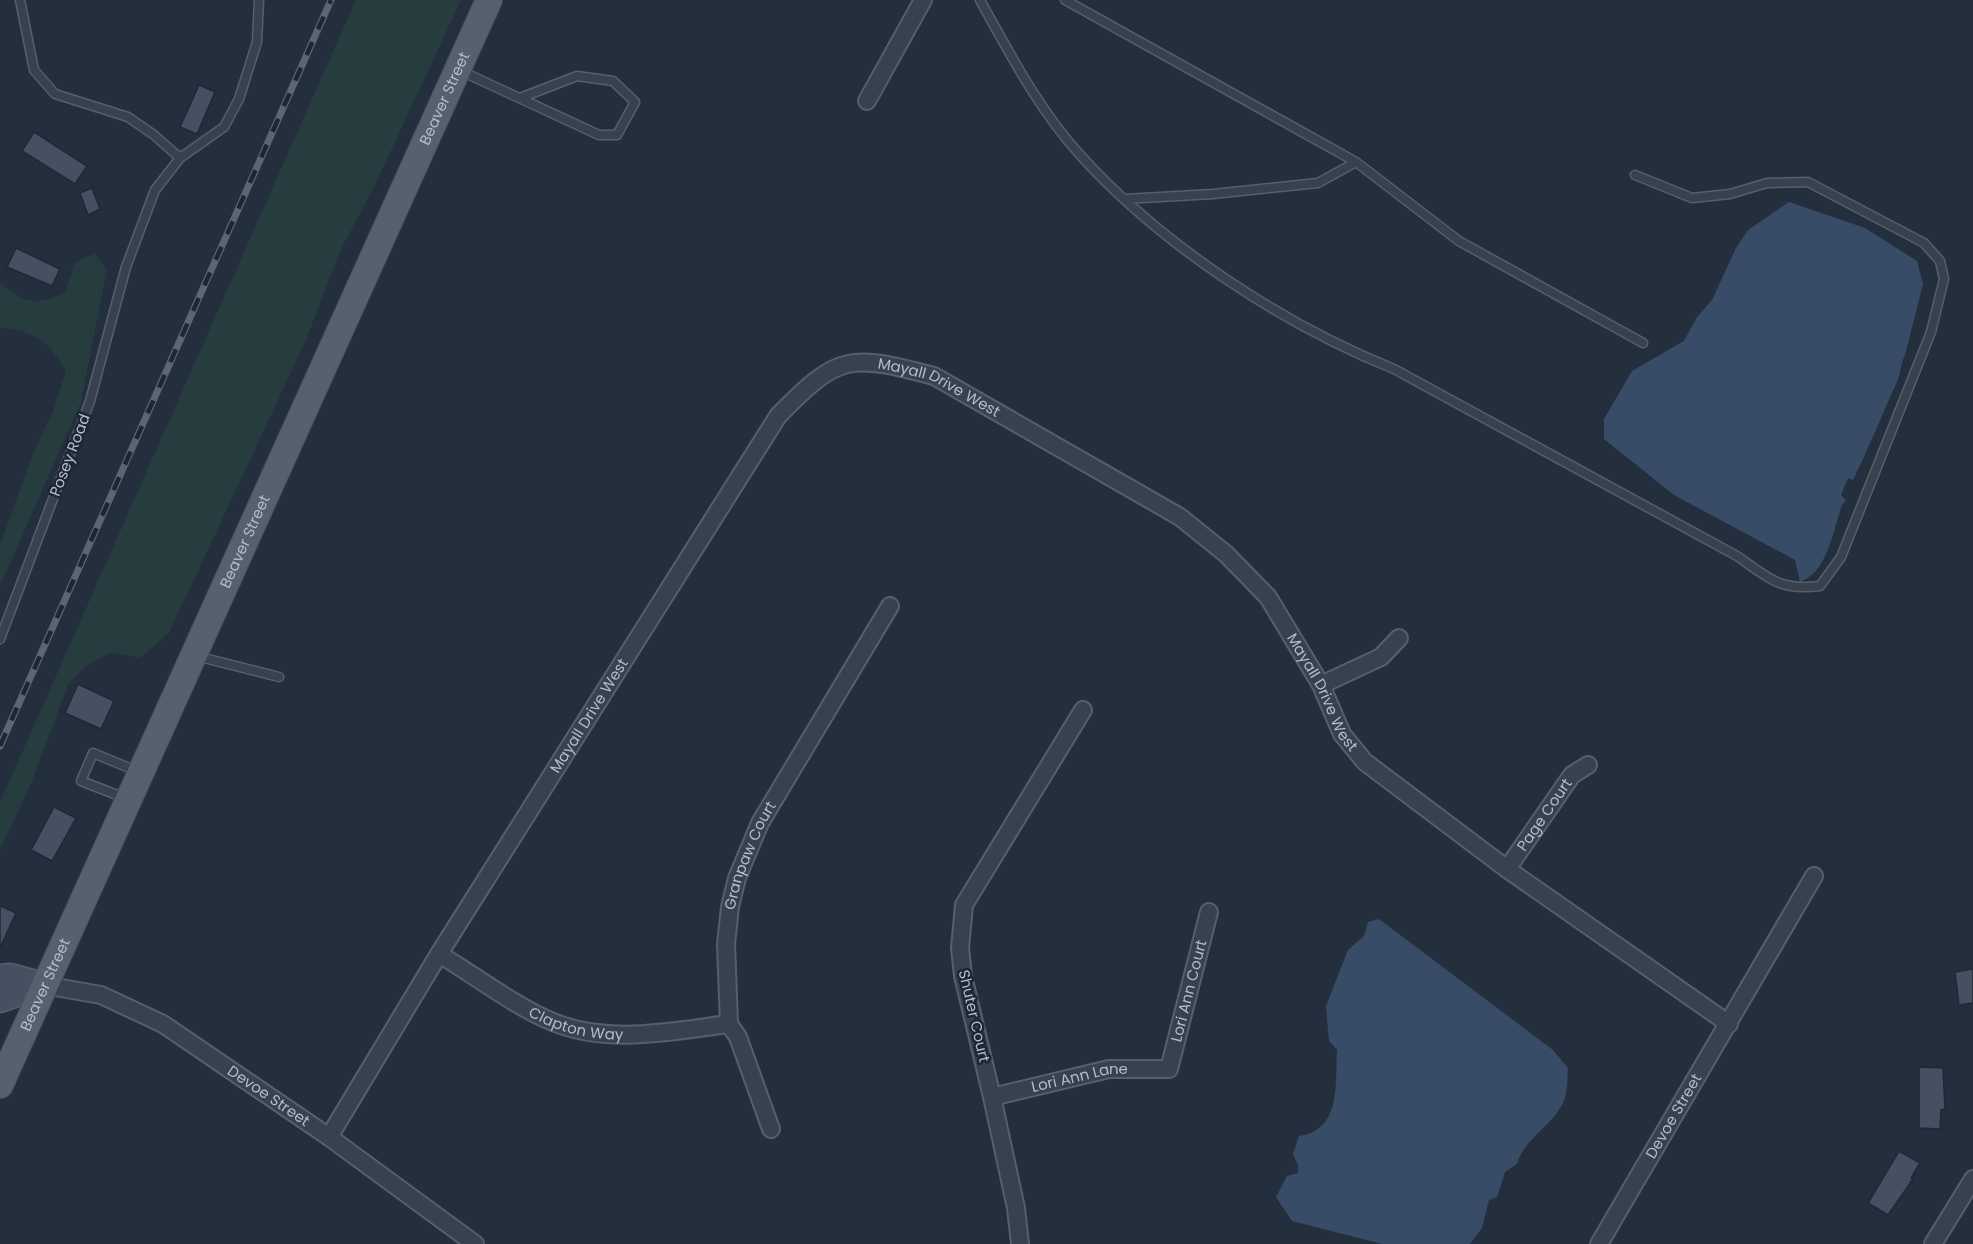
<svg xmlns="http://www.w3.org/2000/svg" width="1973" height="1244" font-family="Poppins,sans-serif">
<rect width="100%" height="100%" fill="#242f3e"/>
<!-- green -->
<path fill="#263c3f" d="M356,0h105l-87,187 -34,64 -34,89 -137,293 -29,25 -30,-6 -26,16 -15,15 -37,98 -32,69v-48z
M94,253l13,17 -26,132 -81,184v-41l35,-96 19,-40 12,-39c-19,-30 -31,-39 -66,-42v-45c26,21 35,24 66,9l8,-28z"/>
<!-- water -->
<path fill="#394c67" d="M1789,202l76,26 52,33 6,23 -18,71c-5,9 -4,18 -8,27 -15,32 -28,66 -44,98l-5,-2 -7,17 5,5 -4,5c-9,25 -14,67 -42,77l-5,-22 -121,-65 -70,-56v-20l28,-48 52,-30 13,-24 15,-17 24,-52 12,-18z
M1379,919l174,131 15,18c-1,11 0,27 -6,37 -13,23 -38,34 -45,59l-12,8 -8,25 -8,3 -7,28 -12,16h-88l-90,-23 -16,-24 11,-21 11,-3v-8l-5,-11 6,-18c43,-6 36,-53 38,-86l-8,-9 -3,-35 22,-56 16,-14 4,-14z"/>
<!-- building -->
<path fill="#455162" stroke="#1f2835" stroke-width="1.5" d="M199,85l16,7 -18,42 -17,-7z
M34,132l53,34 -12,18 -53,-33z
M92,188l8,21 -12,6 -8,-22z
M16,248l44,21 -8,17 -45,-19z
M78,684l36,17 -13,28 -36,-16z
M54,807l22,11 -24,43 -21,-11z
M0,906l16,7 -16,35z
M1973,969v34l-14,2 -4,-33z
M1919,1067l24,1 2,41 -4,1 -1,19 -21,-1z
M1899,1151l21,12 -9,15 2,1 -25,36 -20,-12z"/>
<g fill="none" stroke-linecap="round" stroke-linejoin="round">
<!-- lane casing -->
<g stroke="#565f6c" stroke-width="11">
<path id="lane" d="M20,0l14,70 21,24 73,23 26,18 26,23
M980,0c30,54 59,110 101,156 81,89 201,168 313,213l343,187c32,22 42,35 83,30l21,-29 90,-225 13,-53 -4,-18 -16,-18 -116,-61 -41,1 -37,11 -38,4 -57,-23
M1065,0l291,162 103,79 184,102
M461,71l138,64h18l18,-33 -22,-21 -36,-5 -57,22
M1125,199l88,-5 105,-11 38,-21
M0,639l90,-238 36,-134 29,-77 25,-32 44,-31 15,-28 18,-57 2,-42
M196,656l83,21
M125,798l-44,-17 12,-28 46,19"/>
</g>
<!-- street casing -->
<g stroke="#565f6c" stroke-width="20">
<g id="street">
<path d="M867,101l56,-101"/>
<path d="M1321,685l60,-28 18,-19"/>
<path id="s1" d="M1507,869l65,-94 16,-10"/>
<path id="s2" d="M439,954c35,21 77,53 114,68 55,23 119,9 176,2"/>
<path id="s3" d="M44,985l57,10 62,29 166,113 146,107"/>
<path id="s4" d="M992,1097l117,-28h60l40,-157"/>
<path id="s5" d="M771,1129l-33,-92 -9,-13 -3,-80 4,-37 7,-29 23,-55 130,-217"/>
<path id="s6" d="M329,1137l110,-183 339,-538c61,-63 72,-62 156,-40l246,141 46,37 42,43 53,88 21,49 23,28 142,107 222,155"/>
<path d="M1020,1244l-4,-36 -24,-111 -29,-121 -3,-28 4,-43 119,-195"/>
<path id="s7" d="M1599,1244l215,-368"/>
<path d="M1933,1244l40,-65"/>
</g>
</g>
<!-- secondary casing -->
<g stroke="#565f6c" stroke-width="27">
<path id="secondary" d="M0,977l10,-1 34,9
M0,1000l44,-15"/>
</g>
<!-- primary casing -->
<g stroke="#414a57" stroke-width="28">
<g id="primary">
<path id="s8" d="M0,1085l489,-1085"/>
</g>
</g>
<!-- lane -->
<use href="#lane" stroke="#38414e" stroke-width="8"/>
<!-- street -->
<use href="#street" stroke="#38414e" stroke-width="16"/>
<!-- secondary -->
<use href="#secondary" stroke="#465061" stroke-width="24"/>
<!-- primary -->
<use href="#primary" stroke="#56606e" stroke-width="26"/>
<!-- rail casing -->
<g stroke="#5a6575" stroke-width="7">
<path id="rail" d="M0,746l331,-746"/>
</g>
<!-- rail -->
<use href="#rail" stroke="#1d2633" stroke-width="4.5" stroke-dasharray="14" stroke-linecap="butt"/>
</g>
<g text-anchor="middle" stroke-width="5" stroke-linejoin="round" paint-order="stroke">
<!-- street labels -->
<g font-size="15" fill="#b4bcc9" stroke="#1d2633">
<text dy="5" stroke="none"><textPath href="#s8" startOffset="1082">Beaver Street</textPath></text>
<text dy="5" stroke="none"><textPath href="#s6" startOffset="1034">Mayall Drive West</textPath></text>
<text transform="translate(70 455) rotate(-69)" y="5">Posey Road</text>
<text dy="5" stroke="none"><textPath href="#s8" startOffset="596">Beaver Street</textPath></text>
<text dy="5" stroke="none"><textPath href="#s6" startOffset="1538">Mayall Drive West</textPath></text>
<text dy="5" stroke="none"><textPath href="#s6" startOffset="495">Mayall Drive West</textPath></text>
<text dy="5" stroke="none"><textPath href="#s1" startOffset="66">Page Court</textPath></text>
<text dy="5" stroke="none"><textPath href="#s5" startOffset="286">Granpaw Court</textPath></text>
<text dy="5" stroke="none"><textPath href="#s8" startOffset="110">Beaver Street</textPath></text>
<text dy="5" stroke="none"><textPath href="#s4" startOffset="261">Lori Ann Court</textPath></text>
<text transform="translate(974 1016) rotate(77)" y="5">Shuter Court</text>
<text dy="5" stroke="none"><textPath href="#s2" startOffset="156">Clapton Way</textPath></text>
<text dy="5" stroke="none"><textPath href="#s4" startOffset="90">Lori Ann Lane</textPath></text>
<text dy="5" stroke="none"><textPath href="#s3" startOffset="254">Devoe Street</textPath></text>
<text dy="5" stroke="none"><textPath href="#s7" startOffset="148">Devoe Street</textPath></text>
</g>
</g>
</svg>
